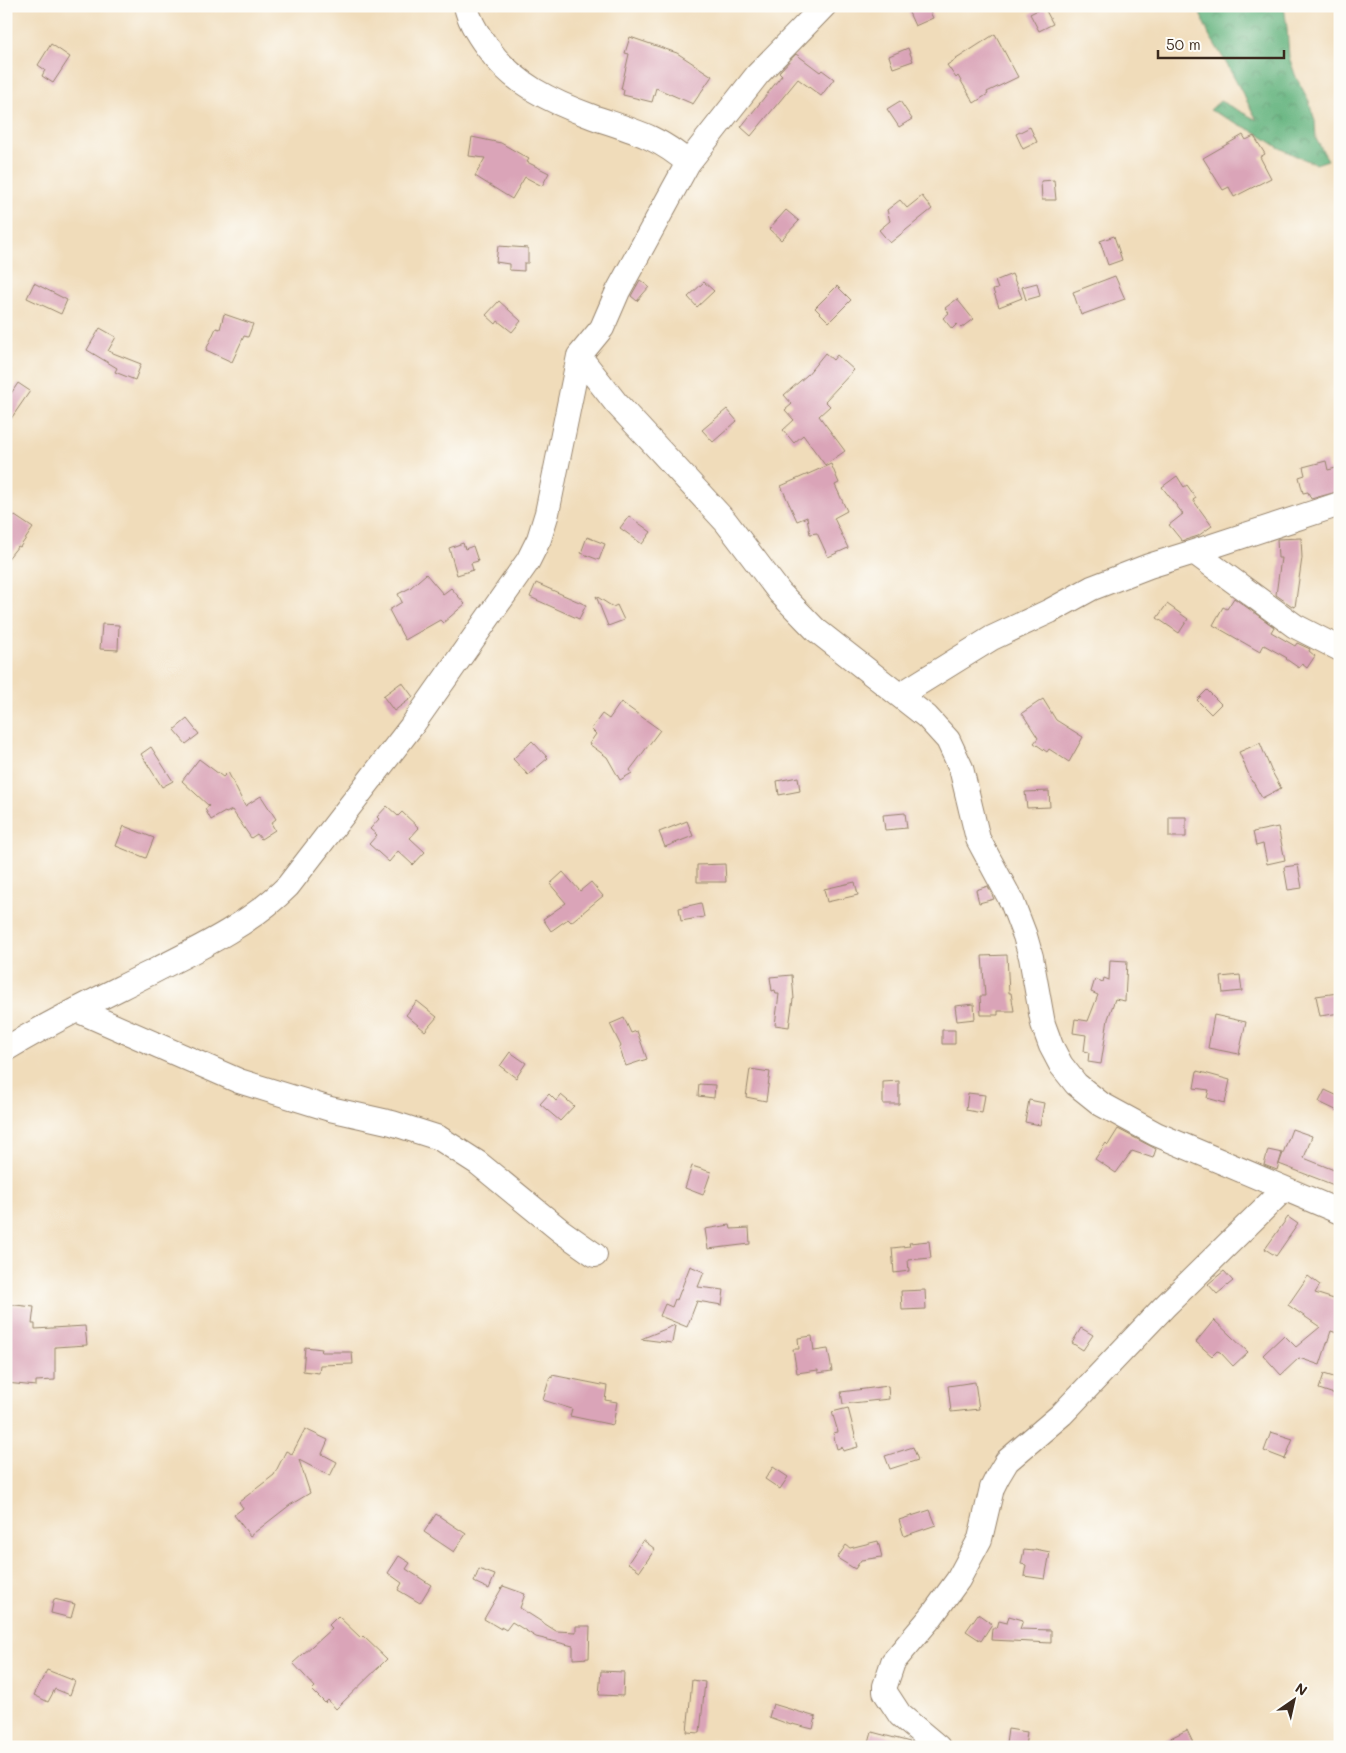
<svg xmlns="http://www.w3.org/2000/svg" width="1346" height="1753" font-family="Mali,sans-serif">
<defs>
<pattern id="forest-crowns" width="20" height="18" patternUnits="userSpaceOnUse" patternTransform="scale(1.25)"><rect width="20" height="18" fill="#64b37e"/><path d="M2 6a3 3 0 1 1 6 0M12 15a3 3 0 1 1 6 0" fill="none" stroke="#549267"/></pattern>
</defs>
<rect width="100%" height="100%" fill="#fdfcf7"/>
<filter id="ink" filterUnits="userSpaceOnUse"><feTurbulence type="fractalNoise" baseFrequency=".02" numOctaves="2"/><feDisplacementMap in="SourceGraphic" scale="10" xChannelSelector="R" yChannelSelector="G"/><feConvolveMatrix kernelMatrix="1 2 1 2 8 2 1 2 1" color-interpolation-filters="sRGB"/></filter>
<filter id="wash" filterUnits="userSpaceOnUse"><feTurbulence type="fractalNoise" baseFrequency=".0096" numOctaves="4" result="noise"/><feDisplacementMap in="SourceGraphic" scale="20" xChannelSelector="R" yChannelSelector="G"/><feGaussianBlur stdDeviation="1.12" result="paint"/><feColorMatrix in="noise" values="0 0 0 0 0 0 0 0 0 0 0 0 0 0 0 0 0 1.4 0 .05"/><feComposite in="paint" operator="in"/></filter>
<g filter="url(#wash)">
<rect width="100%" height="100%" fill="#f0dcba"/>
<!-- forest -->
<path fill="url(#forest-crowns)" stroke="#506e4e" d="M1197,6h87l3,22 2,29 7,20 13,24 6,20 1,18 12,21 -12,4 -22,-9 -16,-8 -23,-15 -45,-22 10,-9 37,19 -32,-59 -16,-26z"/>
<g id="blocks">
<!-- building -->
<path fill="#daa4b8" d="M906,6h21l6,12 -18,8z
M1044,7l9,17 -14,7 -9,-17z
M995,34l23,43 -31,15 1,2 -14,9 -16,-27 -2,2 -9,-13z
M630,37l47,16 35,23 -19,28 -37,-16 -4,14 -29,-7 1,-5 -3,-1 8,-35 -4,-1z
M51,44l19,13 -17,26 -11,-7 3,-6 -7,-5z
M908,48l5,13 -20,7 -4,-12z
M796,54l24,18 2,-2 12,9 -13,17 -23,-17 -47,57 -10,-9 41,-52 -3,-3z
M900,101l12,18 -13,8 -12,-18z
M1030,127l7,15 -14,7 -7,-15z
M1243,135l3,5 8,-4 11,18 -5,3 11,21 -37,19 -5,-10 -6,3 -20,-32z
M472,137l29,6 28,16 -2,3 22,11 -7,13 -17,-9 -13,22 -37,-23 10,-18 -16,-2z
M1054,180l2,20h-14l-1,-19z
M922,196l10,13 -42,34 -11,-13 11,-9 -3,-11 13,-10 7,8z
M786,210l13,11 -18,19 -12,-11z
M1114,236l8,24 -14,5 -8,-24z
M498,246l30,2v15h-4v8l-15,-1v-6l-13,-2z
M1012,274l10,24 -23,9 -6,-17 5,-1 -3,-8z
M1115,276l10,23 -44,16 -8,-23z
M640,280l9,7 -12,14 -6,-5z
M704,282l10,9 -17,16 -9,-10z
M34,283l33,17 -6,14 -34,-16z
M1037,283l3,13 -14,4 -4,-13z
M837,286l14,14 -22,22 -14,-14z
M957,299l16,20 -12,9 -4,-4 -5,5 -9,-11 6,-5 -4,-5z
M499,301l22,20 -9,11 -14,-11 -2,3 -10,-9z
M224,314l29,10 -5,13 -4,-1 -12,26 -26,-12 10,-22 4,1z
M100,328l16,9 -8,14 33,13 -6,16 -20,-8 2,-4 -30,-18z
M825,353l8,7 4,-5 17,15 -29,31 5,5 -11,10 26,35 -20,14 -22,-30 -9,8 -11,-13 11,-10 -9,-10 7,-6 -8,-9 23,-20z
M18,383l12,8 -24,35v-25z
M727,409l10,12 -24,21 -11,-12z
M1326,461l2,9 12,-3v24l-29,8 -3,-7 -5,1 -4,-16 6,-2 -2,-8z
M831,464l8,19 -4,2 12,26 -13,7 14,30 -20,9 -11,-24 -7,1 -3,-17 -10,4 -16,-35z
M1177,476l7,11 3,-2 9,13 -3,2 19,26 -14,10 -16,5 -13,-16 14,-11 -21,-27z
M6,510l27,18 -13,19 -2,-1 -12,15z
M629,516l22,16 -9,12 -22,-16z
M587,537l18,7 -6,16 -18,-7z
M1301,538l1,20 -7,49 -3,-1 -16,-11 5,-37h-3l-1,-19z
M463,543l2,6 8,-3 5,15 -7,2 2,7 -16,5 -8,-27z
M426,574l17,20 8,-6 14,16 -22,19 -3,-3 -35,20 -16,-30 13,-8 -4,-8 12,-6z
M536,583l50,22 -7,14 -49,-22z
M596,596l17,11 4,-2 7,15 -16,6z
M1234,598l40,29 -3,5 24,14 2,-3 13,6 -1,2 6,5 -8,12 -5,-4 -3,4 -13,-9 1,-1 -23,-13 -4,7 -47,-27 10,-18 4,2z
M1167,604l21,15 -9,14 -22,-15z
M102,624l17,1 -1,25 -18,-1z
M402,682l11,15 -19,14 -11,-15z
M1207,690l14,14 -10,10 -14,-14z
M1043,699l13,21 27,17 -14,25 -20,-13 -2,3 -13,-9 4,-5 -16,-25z
M621,702l39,28 -30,40 2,3 -12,7 -13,-23 -18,-13 7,-10 -5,-5 11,-15 7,5z
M187,719l12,15 -13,10 -12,-14z
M532,741l16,17 -20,17 -15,-16z
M1260,743l11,27 10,18 -19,10 -9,-16h-1l-13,-30z
M151,747l22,34 -11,6 -21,-33z
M199,759l24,18 5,-5 17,34 16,-10 15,23 -5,4 4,7 -14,9 -4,-5 -6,4 -19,-28 -6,3 -1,-1 -14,8 -6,-11 4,-3 -27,-25z
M798,777l2,14 -21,4 -2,-14z
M1049,791l1,16 -23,1 -2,-16z
M387,806l11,10 4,-4 17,16 -9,10 15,14 -12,13 -15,-14 -9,11 -20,-18 8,-9 -7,-6 9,-10 -2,-2z
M905,813l2,15 -22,2 -2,-15z
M1169,817h17v20h-17z
M687,821l6,15 -28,11 -6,-15z
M124,826l30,12 -8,20 -30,-12z
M1278,827l7,33 -18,4 -4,-20 -7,2 -3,-14z
M725,864l1,18h-29v-17z
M1298,865l4,23 -14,2 -4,-23z
M563,872l17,19 11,-9 12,14 -32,26 -3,-3 -17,12 -8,-12 23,-16 -16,-19z
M855,882l3,13 -31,7 -3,-13z
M988,886l6,13 -15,4 -3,-13z
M701,903l3,14 -23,4 -2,-13z
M1007,955l2,38h2l3,18h-16v4h-17l-1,-19h5l-3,-40z
M1110,960l17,1 -2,40 -10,-2 -7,20 -7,45 -13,-2 1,-10 -5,-1 2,-16 -13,-2 2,-14 13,2 10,-26 -7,-3 4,-13 8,3 1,-4 5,2z
M792,975l2,24h-1l-4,28 -14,-2 4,-31h-3l-1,-4 -3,1 -2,-14z
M1240,975l2,16 -19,2 -2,-16z
M1338,993l2,20 -20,3 -4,-20z
M417,1001l20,16 -12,14 -19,-16z
M974,1004l1,15 -18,2 -2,-15z
M1214,1015l32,7 -7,32 -31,-6z
M624,1018l7,15 6,-2 10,28 -21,7 -7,-19 2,-1 -11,-22z
M942,1030h13v14h-13z
M510,1052l16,11 -10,15 -16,-12z
M750,1069l20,3 -4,29 -20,-4z
M1197,1071l33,9 -5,23 -18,-5 2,-8 -15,-2z
M899,1081v23h-16v-22z
M699,1084l16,1 -1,13 -16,-2z
M1325,1090l15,7v15l-21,-10z
M968,1093l17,2 -3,18 -16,-3z
M549,1094l7,7 5,-6 13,11 -14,15 -20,-17z
M1029,1100l15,3 -4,22 -15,-3z
M1118,1129l38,20 -3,9 -21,-7 -16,22 -21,-14 11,-16 2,2z
M1292,1129l20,7 -8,22 35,14 -5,13 -55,-21z
M1268,1150l14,3 -5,17 -13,-5z
M692,1166l19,6 -8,23 -18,-7z
M1288,1217l10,7 -22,32 -11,-7z
M730,1225l1,4 18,-1 1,16 -42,5 -3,-20z
M929,1241l2,17 -23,2 1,11 -15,2 -2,-25 18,-2 -1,-3z
M690,1266l14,6 -6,15 26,3 -2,15 -25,-4 -10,26 -27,-11 5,-12 7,3 3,-8 2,1z
M1224,1271l9,10 -16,13 -9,-10z
M1308,1276l12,9 -5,8 25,8v33l-9,-3 -11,34 -21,-7 -18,17 -18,-20 21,-20 12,12 24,-20 -32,-22z
M925,1290l1,19 -24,1 -1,-19z
M6,1304l28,3 -2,17h3v5l50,-3 2,19 -32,2v33l-19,1v5l-30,-3z
M1214,1320l34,32 -15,14 -13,-14 -3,-1 -5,5 -16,-14z
M675,1325l-3,18 -31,-4z
M1081,1328l12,7 -10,15 -11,-7z
M812,1336l2,15 14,-2 4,22 -14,2v-3l-21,3 -4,-24h6l-1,-11z
M305,1347l17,2 -1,3h31l1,12 -33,1 -1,8 -16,-2z
M1324,1374l16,5 -3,16 -18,-6z
M552,1375l55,11 -2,14 12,2 -4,23 -43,-9 2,-7 -29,-9 7,-23 2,1z
M975,1382l4,27 -28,3 -3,-26z
M888,1386l1,13 -46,5 -2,-12z
M848,1408l10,39 -15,4 -1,-4 -5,2 -4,-16 5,-1 -6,-20z
M305,1429l23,11 -6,14 15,8 -7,14 -31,-16 11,33 -20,12 -40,31 -16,-21 9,-7 -4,-6 35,-27 12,-24 6,3z
M1271,1432l22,7 -8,20 -21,-8z
M913,1447l5,13 -28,9 -5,-13z
M773,1467l15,10 -8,12 -15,-10z
M930,1510l6,15 -32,11 -5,-16z
M436,1514l30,20 -12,18 -30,-20z
M643,1540l12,9 -15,22 -12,-8z
M878,1541l4,16 -21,3 -6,9 -18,-11 9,-13 4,3z
M1035,1549l15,3 -5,27 -21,-3 2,-11 -5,-1 3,-14 10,1z
M399,1556l11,7 -4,6 25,16 -11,18 -22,-13 4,-7 -14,-10z
M479,1569l16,6 -6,14 -15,-7z
M503,1586l22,8 -5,14 36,23 20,1v-6h14l-1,32 -16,1v-13l-37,-9 -24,-15 -6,8 -5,-3v2l-17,-10z
M54,1599l21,5 -4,14 -20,-5z
M978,1614l14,10 -11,17 -15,-10z
M338,1616l23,22 2,-2 24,23 -51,50 -8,-9 -3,3 -13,-13 3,-3 -22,-24 39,-35 -3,-3z
M1009,1616l14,4 -3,9 31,1v13l-60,-3 1,-12h5l2,-7 8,2z
M47,1670l28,11 -5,14 -15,-6 -7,13 -14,-7z
M601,1671l23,1 -1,24 -24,-1z
M692,1680l13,2 -5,51 -13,-1z
M773,1704l43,13 -3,12 -21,-5 -1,1 -22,-8z
M1008,1729l19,3 -2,15 -19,-3z
M1187,1730l8,17h-43z
M872,1732l38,10 -1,5h-41z"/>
</g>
</g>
<g filter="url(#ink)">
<use href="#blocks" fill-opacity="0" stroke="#96836c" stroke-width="1"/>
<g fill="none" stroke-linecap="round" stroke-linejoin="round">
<!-- minor casing -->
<g stroke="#96836c" stroke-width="26">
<path id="minor" d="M466,6c3,15 12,29 21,41 26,37 65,55 106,70 37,13 65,19 95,46
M824,6l-66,68 -70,89 -70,128 -16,37 -23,28 37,47 110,119 54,71 36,37 111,87 21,23 13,28 17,71 34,63 13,34 6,21 12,67 8,22 10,19 15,19 25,20 55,30 184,78
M1194,552l101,74 45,23
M900,695l92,-57 58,-27 42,-23 57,-22 45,-14 146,-48
M77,1010l162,71 91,28 62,14 47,15 39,25 83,68 34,24
M6,1049c49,-30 101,-54 152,-80 46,-23 93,-46 130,-83l123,-159 117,-166 11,-22 8,-26 32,-157
M938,1747l-38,-32 -15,-23v-6l8,-24 38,-45 27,-37 22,-41 12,-51 6,-12 9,-15 55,-47 102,-107 120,-118"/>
</g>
<!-- minor -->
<use href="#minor" stroke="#fff" stroke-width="24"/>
</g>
</g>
<!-- margin -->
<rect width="1346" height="1753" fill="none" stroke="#fdfcf7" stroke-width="25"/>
<!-- north arrow -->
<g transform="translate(1294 1700) rotate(34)" stroke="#fdfcf7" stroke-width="4" paint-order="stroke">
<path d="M0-4L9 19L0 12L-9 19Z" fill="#3b2a1e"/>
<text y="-8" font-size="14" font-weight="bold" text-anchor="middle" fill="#3b2a1e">N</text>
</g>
<!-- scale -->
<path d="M1158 50v8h126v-8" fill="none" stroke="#3b2a1e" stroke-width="2.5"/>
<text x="1166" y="50" font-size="15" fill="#3b2a1e" stroke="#fdfcf7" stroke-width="4" paint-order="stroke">50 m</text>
</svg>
